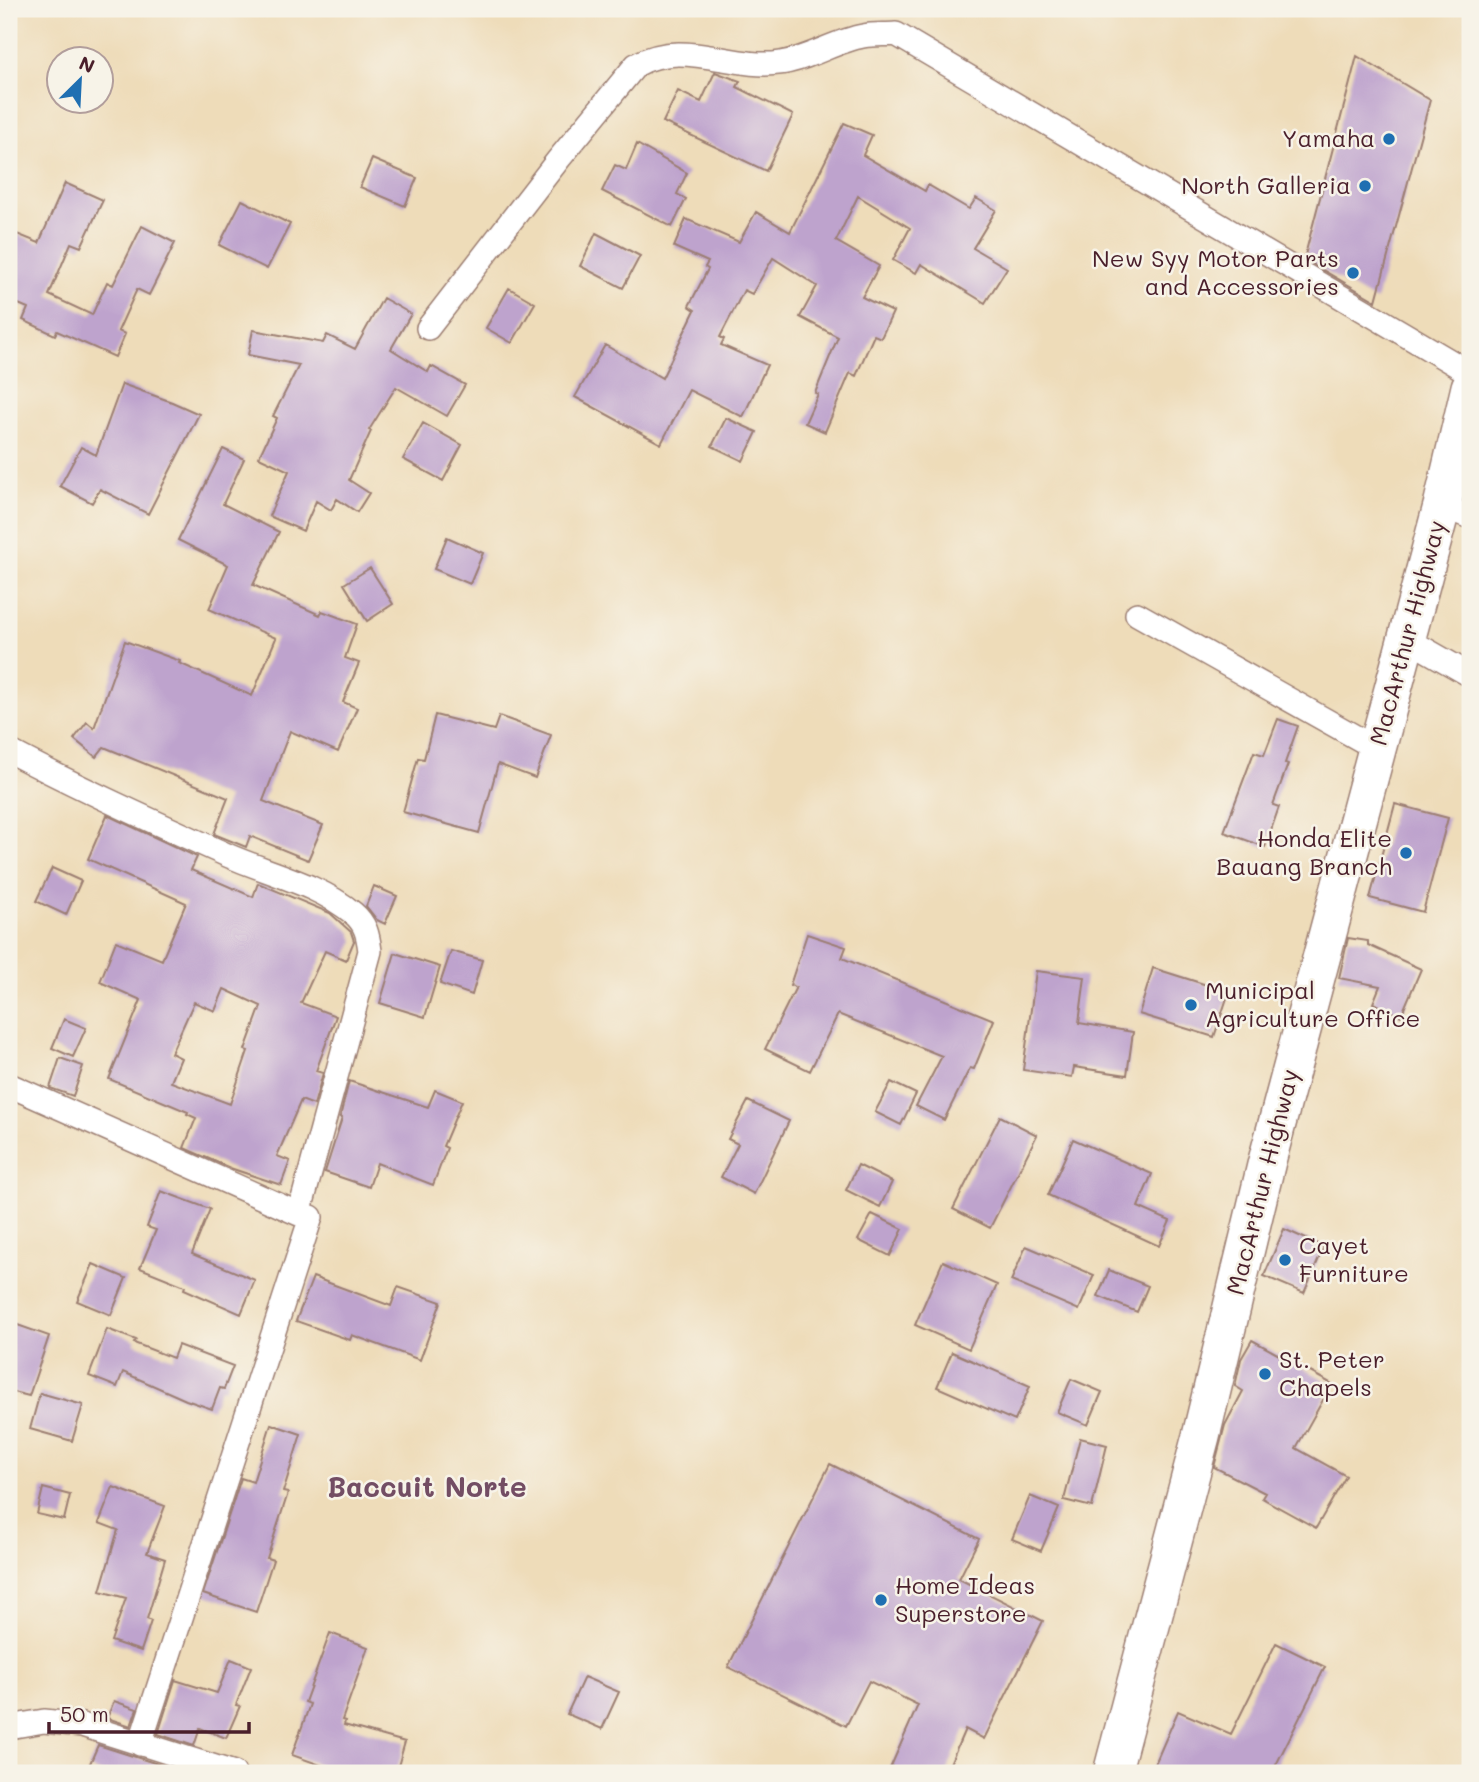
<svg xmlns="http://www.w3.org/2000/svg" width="1479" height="1782" font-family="Mali,sans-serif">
<rect width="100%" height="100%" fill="#f7f3e8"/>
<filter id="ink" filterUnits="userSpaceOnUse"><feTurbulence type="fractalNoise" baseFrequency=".0143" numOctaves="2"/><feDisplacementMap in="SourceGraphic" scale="14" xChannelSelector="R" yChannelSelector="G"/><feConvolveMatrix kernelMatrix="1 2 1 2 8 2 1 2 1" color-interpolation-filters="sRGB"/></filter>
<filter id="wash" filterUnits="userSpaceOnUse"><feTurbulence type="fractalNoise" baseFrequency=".00686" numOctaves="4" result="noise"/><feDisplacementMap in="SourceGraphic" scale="28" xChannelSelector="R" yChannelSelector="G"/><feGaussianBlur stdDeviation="1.57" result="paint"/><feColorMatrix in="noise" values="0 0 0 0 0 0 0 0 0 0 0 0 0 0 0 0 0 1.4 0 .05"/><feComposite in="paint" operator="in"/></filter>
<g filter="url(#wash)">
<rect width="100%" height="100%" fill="#eedcb9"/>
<g id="blocks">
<!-- building -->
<path fill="#bea3cd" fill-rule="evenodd" d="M1357,56l73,44 -54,201 -72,-42z
M715,72l25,9 -3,6 56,28 -27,56 -103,-49 15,-31 23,11z
M844,123l28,12 -9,20 62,36 3,-6 41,24 7,-11 20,12 -23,38 34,20 -22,35 -64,-39 -5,9 -23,-13 17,-32 -52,-32 -22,45 43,25 -17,31 31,15 -12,26 -7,-3 -18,41 -6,-3 -25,59 -20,-9 13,-29 -3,-1 23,-56 -38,-20 17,-31 -44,-28 -21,36 -8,-4 -24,47 4,2 -3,6 46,20 -24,52 -54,-27 -28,54 -86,-47 30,-52 57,33 33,-68 -6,-4 19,-37 -3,-2 3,-5 -34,-15 12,-28 53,23 17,-30 34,20z
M637,144l50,29 -10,21 9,5 -14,28 -70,-36 13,-26 11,5z
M372,159l45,19 -12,28 -45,-19z
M65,183l38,17 -22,47 -10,-4 -22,52 43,20 15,-33 6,3 29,-59 33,17 -26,52 -12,-6 -19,42 7,3 -10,23 -58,-26 -2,4 -32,-15 5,-12 -19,-8v-47l8,-19 22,9z
M242,200l48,24 -23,45 -48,-24z
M596,233l44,23 -17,32 -43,-22z
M509,288l26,15 -23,40 -26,-15z
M383,298l28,16 -20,35 37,23 3,-6 34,19 -18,31 -51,-29 -27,43 2,1 -22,49 20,13 -12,19 -20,-13 -6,11 -15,-9 -13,30 -34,-15 20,-45 -30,-14 18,-39 -4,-2 26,-51 -51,-10 5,-25 70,13 4,-8 28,14z
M122,384l50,18 27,12 -51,100 -48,-25 -8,14 -32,-17 21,-39 15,8z
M726,418l31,14 -14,29 -31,-15z
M423,423l39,22 -19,36 -40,-22z
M223,449l21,10 -21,45 56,28 -26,53 67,30 2,-4 35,13 -12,34 14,5 -16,39 14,6 -19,44 -48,-21 -27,70 60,24 -15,35 -58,-24 -4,11 -32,-13 14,-36 -124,-51 -8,10 -22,-18 13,-17 7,6 31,-87 55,20 -1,2 73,33 24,-58 -67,-29 19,-44 -50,-25z
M447,537l36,16 -13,31 -36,-15z
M370,568l23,36 -26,17 -23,-37z
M435,715l59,15 5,-14 52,19 -16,43 -37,-14 -19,69 -76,-21 15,-54 6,1z
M1278,719l20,7 -13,37 3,1 -15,41 6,2 -14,40 -41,-15 30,-80 10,3z
M1395,804l53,14 -25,94 -53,-14z
M107,815l90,42 -6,13 62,27 5,-14 72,30 21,19 3,9 -8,19 -21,-9 -24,52 35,13 -20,55 7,2 -9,32 -13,-5 -24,56 13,5 -9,24 -51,-17 -46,-20 12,-30 -9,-4 1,-2 -79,-33 32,-79 -41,-18 16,-41 46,19 24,-57 -98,-44zM224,989l37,17 -16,44 3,1 -18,53 -59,-22 10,-24 -10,-5 23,-51 21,9z
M52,868l29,13 -15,34 -30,-14z
M374,886l23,10 -12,28 -8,-4 -11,-14z
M807,934l39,13 -4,11 152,62 -20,49 -4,-1 -26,52 -28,-14 26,-50 -104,-42 -28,57 -45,-22 31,-62 -6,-2z
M1348,938l20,3v4l53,24 -20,47 -28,-13 7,-17 -41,-8z
M451,951l31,9 -10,35 -32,-11z
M395,953l45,14 -15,50 -45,-14z
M1153,968l76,24 -15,45 -75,-23z
M1036,971l49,6 -6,46 54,9 -6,43 -53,-8 -2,10 -49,-7z
M64,1019l22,9 -13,29 -21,-9z
M60,1058l23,8 -10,30 -23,-8z
M349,1081l79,26 7,-17 27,11 -19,45 4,2 -14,37 -56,-22 -8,24 -44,-15 17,-54 -2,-1z
M891,1082l25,12 -15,31 -26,-13z
M748,1101l41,20 -35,73 -33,-17 17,-33 -10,-5z
M1000,1116l37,19 -47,93 -37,-19z
M1073,1139l79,35 -14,33 32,14 -11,25 -111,-51z
M858,1165l34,17 -12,25 -34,-17z
M161,1191l49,18 -18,45 63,26 -14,34 -57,-25 1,-3 -45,-18 16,-38 -9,-3z
M872,1214l31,15 -13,27 -32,-16z
M1284,1229l40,18 -20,46 -40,-17z
M1026,1246l68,29 -15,35 -68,-29z
M943,1261l54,24 -28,64 -54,-24z
M93,1264l33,14 -15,37 -34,-14z
M1109,1270l39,16 -11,26 -39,-16z
M313,1277l78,29 7,-19 43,15 -21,58 -68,-25 -2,5 -54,-19z
M9,1322l40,14 -20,60 -20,-5z
M107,1329l29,11 -2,3 39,15 5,-13 55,21 -9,23 -4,-1 -8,21 -26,-9 -63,-28 -6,15 -28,-11z
M1252,1340l80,44 -36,64 50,28 -30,52 -54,-30 3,-5 -51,-26 11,-42 18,-34 -8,-5 6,-27z
M952,1352l78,34 -15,35 -78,-34z
M1071,1379l31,13 -14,33 -31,-13z
M40,1393l43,12 -11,36 -42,-12z
M271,1424l30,10 -18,58 5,1 -21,65 6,2 -17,52 -53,-18 38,-116 12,4z
M1080,1438l27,7 -15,62 -28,-7z
M830,1464l149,75 -20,40 84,42 -59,118 -19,-10 -19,44h-58l30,-68 -49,-24 -23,45 -118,-59z
M113,1487l52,19 -18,47 18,6 -18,60 4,2 -10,30 -30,-10 15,-43 -26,-7 18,-61 -19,-7z
M43,1488l27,7 -6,25 -27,-6z
M1030,1496l29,12 -18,43 -29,-12z
M330,1633l38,14 -26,73 3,1 -1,4 61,17 -9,31h-53l-51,-18 18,-51 -5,-2z
M1276,1643l49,24 -53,106h-121l27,-62 53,23z
M231,1659l20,8 -15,38 4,1 -14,32 -26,-10 -6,18 -36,-12 17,-54 42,13z
M584,1677l35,15 -17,37 -35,-15z
M114,1701l23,8 -6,17 -24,-8z
M98,1745l66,21 -2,7h-61l-13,-5z"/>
</g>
</g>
<g filter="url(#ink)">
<use href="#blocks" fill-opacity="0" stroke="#9c7e72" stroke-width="2"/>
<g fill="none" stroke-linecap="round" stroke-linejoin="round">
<!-- minor casing -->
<g stroke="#9c7e72" stroke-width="26">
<path id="minor" d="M428,328l130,-168 78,-95c46,-27 97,5 144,-2 29,-4 55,-22 83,-27 11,-2 22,-1 33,-2l574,339
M1442,506l28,11
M1137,614l240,135
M1407,639l63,36
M9,751c70,37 145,71 218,104 41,18 91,29 126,58 13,11 15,22 17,38l-71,263 12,3 -171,527
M9,1085l290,129
M9,1727l35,-6 38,4 152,48"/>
</g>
<!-- trunk casing -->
<g stroke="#9c7e72" stroke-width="40">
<path id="trunk" d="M1112,1773l89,-337 66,-275 175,-655 28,-119"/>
</g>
<!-- minor -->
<use href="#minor" stroke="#fff" stroke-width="23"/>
<!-- trunk -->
<use href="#trunk" stroke="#fff" stroke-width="37"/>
</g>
</g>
<!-- markers -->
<g fill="#1f6fb2" stroke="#f7f3e8" stroke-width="2.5">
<circle cx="1389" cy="139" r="7"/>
<circle cx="1365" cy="186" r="7"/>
<circle cx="1353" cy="273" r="7"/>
<circle cx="1406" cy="853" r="7"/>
<circle cx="1191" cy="1005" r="7"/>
<circle cx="1285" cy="1260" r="7"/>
<circle cx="1265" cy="1374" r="7"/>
<circle cx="881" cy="1600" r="7"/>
</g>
<g text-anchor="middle" stroke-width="5" stroke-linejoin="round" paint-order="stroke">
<!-- poi labels -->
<g font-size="24" fill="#4a1f2b" stroke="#f7f3e8" text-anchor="end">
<text x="1375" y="147">Yamaha</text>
<text x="1351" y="194">North Galleria</text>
<text x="1339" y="267">New Syy Motor Parts<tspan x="1339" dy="28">and Accessories</tspan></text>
<text x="1392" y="847">Honda Elite<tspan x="1392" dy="28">Bauang Branch</tspan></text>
<text x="1205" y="999" text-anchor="start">Municipal<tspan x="1205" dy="28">Agriculture Office</tspan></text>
<text x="1299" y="1254" text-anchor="start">Cayet<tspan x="1299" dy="28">Furniture</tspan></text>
<text x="1279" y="1368" text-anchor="start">St. Peter<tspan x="1279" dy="28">Chapels</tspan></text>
<text x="895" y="1594" text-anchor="start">Home Ideas<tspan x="895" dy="28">Superstore</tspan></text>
</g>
<!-- street labels -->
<g font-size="24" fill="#4a1f2b" stroke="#f7f3e8">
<text transform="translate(1408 633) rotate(-75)" y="8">MacArthur Highway</text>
<text transform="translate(1263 1182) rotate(-76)" y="8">MacArthur Highway</text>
</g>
<!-- quarter labels -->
<g font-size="28" font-weight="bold" fill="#734d64" stroke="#f7f3e8">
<text x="427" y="1497">Baccuit Norte</text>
</g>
</g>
<!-- margin -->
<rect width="1479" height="1782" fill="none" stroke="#f7f3e8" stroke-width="35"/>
<!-- north arrow -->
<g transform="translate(80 80) rotate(24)"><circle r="33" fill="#f7f3e8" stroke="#b29e9c" stroke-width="2"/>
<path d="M0-5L12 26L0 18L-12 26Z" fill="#1f6fb2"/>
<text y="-10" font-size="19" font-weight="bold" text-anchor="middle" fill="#4a1f2b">N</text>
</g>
<!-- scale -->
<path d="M49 1722v10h200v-10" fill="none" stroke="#4a1f2b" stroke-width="3.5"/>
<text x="60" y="1722" font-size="21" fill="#4a1f2b" stroke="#f7f3e8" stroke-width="5" paint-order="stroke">50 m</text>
</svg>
